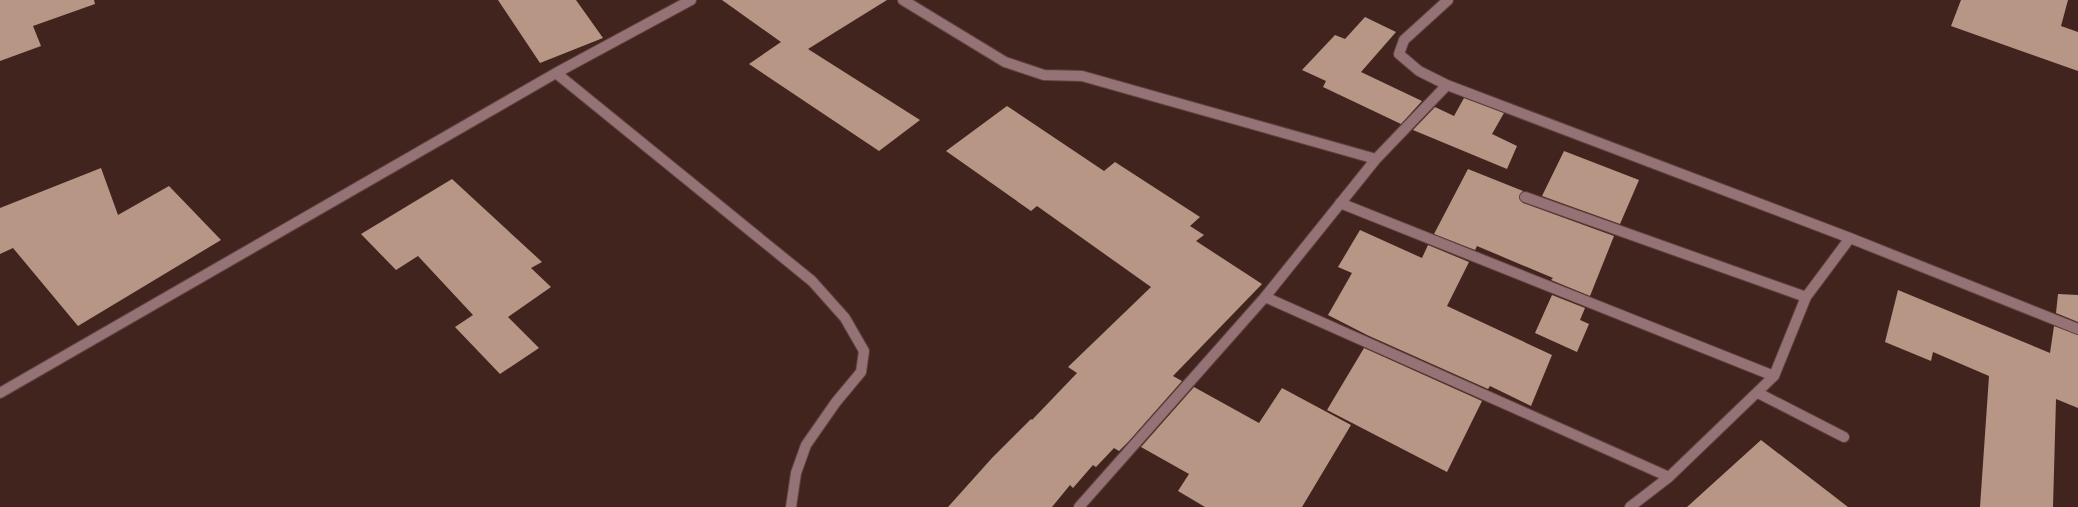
<svg xmlns="http://www.w3.org/2000/svg" width="2078" height="507" font-family="Commissioner,sans-serif">
<rect width="100%" height="100%" fill="#42241f"/>
<!-- building -->
<path fill="#b89686" d="M0,0h94l1,4 -62,22 8,20 -41,15z
M498,0h78l27,38 -63,25z
M722,0h165l-79,49 112,71 -41,31 -130,-87 32,-22z
M1961,0h107l-7,26 17,6v39l-127,-45z
M1365,17l31,15 -35,40 61,29 -21,23 -78,-37 3,-6 -24,-11 33,-35 10,4z
M1464,98l40,15 -12,21 25,12 -10,23 -94,-39 22,-23 19,9z
M1007,106l97,65 11,-9 85,55 -10,9 14,9 -8,6 66,43 -89,92 9,5 -53,60 -10,10 -5,-3 -18,19 -3,-2 -20,23 -3,-3 -18,22h-104l44,-49 39,-39 1,1 45,-47 -9,-6 83,-80 -114,-81 -6,5 -85,-60z
M1564,151l75,29 -19,44 -78,-28z
M101,168l17,47 51,-29 52,54 -143,86 -65,-78 -13,6v-46z
M1468,169l55,22 -4,7 4,5 91,33 -24,60 -39,-16 2,-2 -76,-32 -2,4 -41,-16z
M452,179l90,83 -11,6 20,19 -43,30 31,31 -39,26 -45,-47 18,-12 -55,-59 -22,14 -35,-36z
M1360,230l62,28 6,-13 41,17 -22,44 105,49 -21,51 -41,-20 -2,3 -121,-54 -39,-20 24,-42 -14,-6z
M1898,290l152,63 4,-27 24,9v73l-22,-9 -3,108h-73l9,-131 -56,-24 -2,9 -46,-19z
M2058,294l20,1v27l-22,-9z
M1552,295l33,13 -5,12 9,4 -12,28 -42,-19z
M1364,348l118,53 -35,71 -120,-62z
M1194,387l65,36 23,-35 69,37 -49,82h-97l-27,-16 11,-17 -48,-27z
M1761,440l87,67h-161z"/>
<g fill="none" stroke-linecap="round" stroke-linejoin="round">
<!-- minor casing -->
<g stroke="#60433e" stroke-width="12">
<path id="minor" d="M903,0l102,62 39,13 38,1 294,83
M556,73l256,208 33,37 19,33 -3,21 -25,30 -30,43 -10,28 -5,34
M1447,85l-28,-14 -20,-17 5,-14 44,-40
M1525,197l281,100
M1340,203l434,173
M1265,297l404,180
M0,393l556,-320 135,-73
M1758,393l86,44
M1079,507l186,-210 111,-138 71,-74 403,153 228,91
M1630,507l39,-30 105,-101 32,-79 44,-59"/>
</g>
<!-- minor -->
<use href="#minor" stroke="#947276" stroke-width="10"/>
</g>
</svg>
